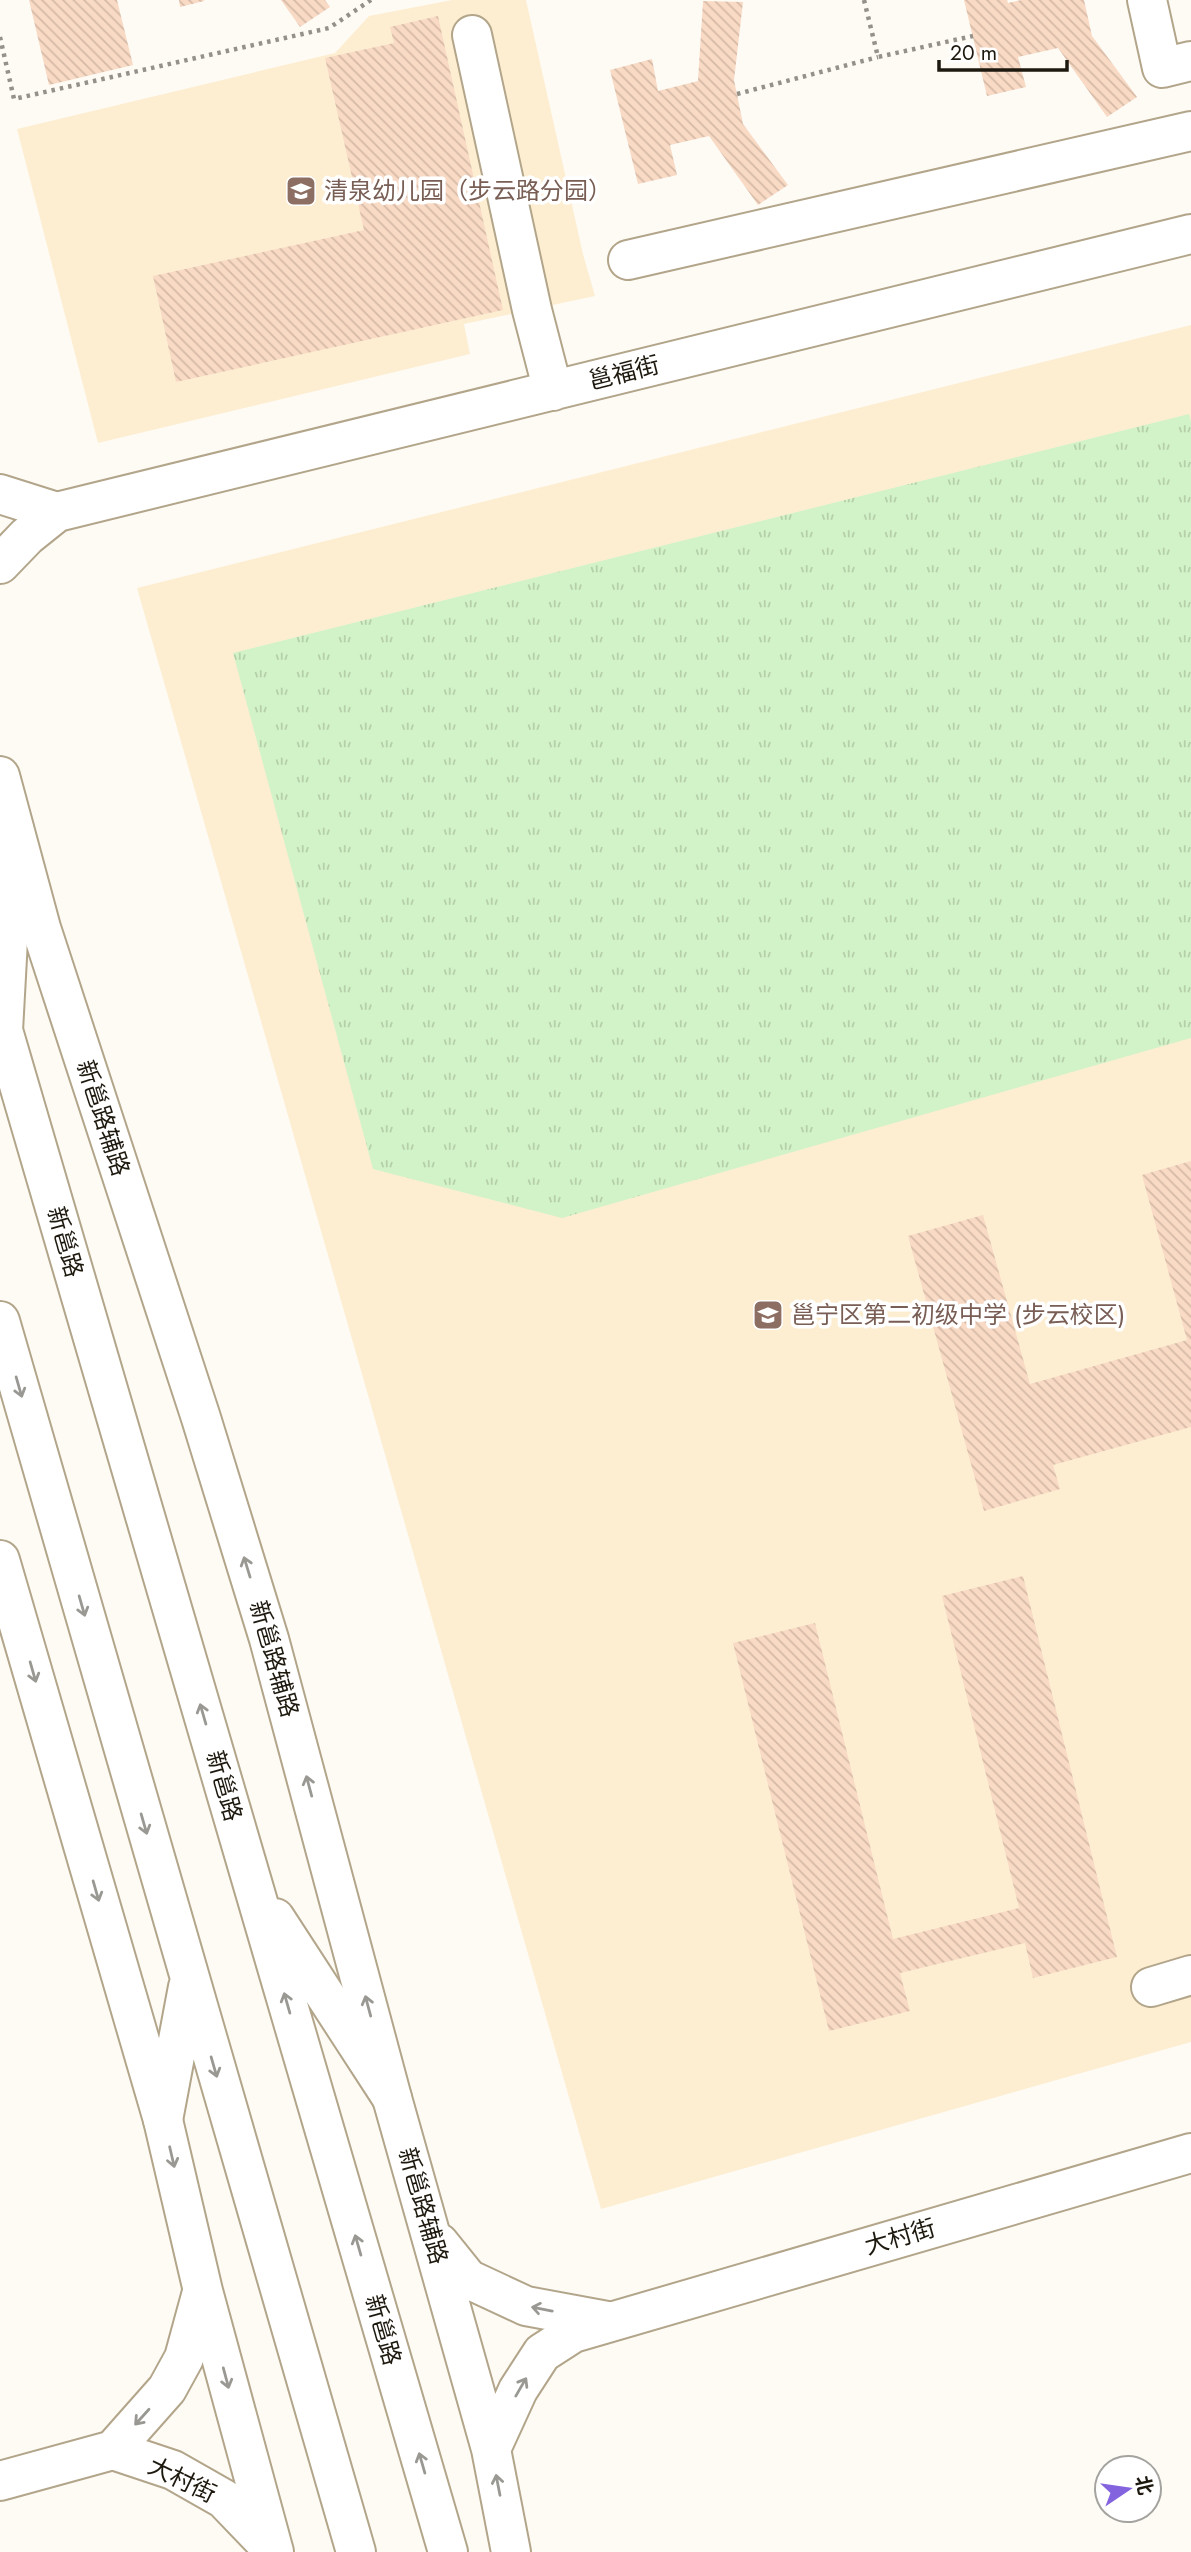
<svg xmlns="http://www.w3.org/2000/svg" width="1191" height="2552" font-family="Jost,'Noto Sans SC',sans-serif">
<defs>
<pattern id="grass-tufts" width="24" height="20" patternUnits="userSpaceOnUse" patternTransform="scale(1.75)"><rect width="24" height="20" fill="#d2f2c7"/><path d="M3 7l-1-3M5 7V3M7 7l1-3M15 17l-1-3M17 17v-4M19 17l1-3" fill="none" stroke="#b4cfaa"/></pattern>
<pattern id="building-back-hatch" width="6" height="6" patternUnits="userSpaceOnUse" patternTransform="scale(1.75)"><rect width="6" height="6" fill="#f9dac4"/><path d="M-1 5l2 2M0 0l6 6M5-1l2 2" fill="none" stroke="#d5baa7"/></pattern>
</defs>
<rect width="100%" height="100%" fill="#fefbf5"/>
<!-- built -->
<path fill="#fdeed2" d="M452,0h74l57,254 12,42 -131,28 6,30 -372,89 -81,-314 318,-76 34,-37z
M1191,325v1717l-590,167 -464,-1621z"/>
<!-- grass -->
<path fill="url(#grass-tufts)" d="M1189,414l2,8v616l-629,180 -189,-49 -140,-516z"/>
<!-- building -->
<path fill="url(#building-back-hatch)" d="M29,0h88l16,65 -84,20z
M179,0h25v1l-24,6z
M281,0h44l5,7 -30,20z
M964,0h43l1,3 13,-3h63l8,36 45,61 -30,20 -49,-69 -40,9 8,30 -39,9z
M703,1l40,1 -9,78 9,44 45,61 -30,20 -49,-69 -39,9 7,30 -39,9 -28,-114 42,-11 6,32 40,-10z
M438,16l65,294 -327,72 -23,-106 211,-46 -39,-172 69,-15 -4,-16z
M1191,1161v266l-138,38 7,24 -76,22 -76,-275 75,-21 47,169 157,-44 -45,-165z
M1023,1576l94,381 -84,21 -8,-35 -125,30 10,38 -81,20 -96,-388 82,-20 78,316 126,-31 -77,-312z"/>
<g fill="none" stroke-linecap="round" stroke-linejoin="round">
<!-- minor casing -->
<g stroke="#b2a58a" stroke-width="42">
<path id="minor" d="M1147,0l15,68 29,-7
M472,35l60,275 21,81
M628,260l563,-129
M0,494l57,18
M0,564l27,-28 30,-24 1134,-278
M0,776l41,152 160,490 68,221 123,459 99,351 20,103
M0,1560l163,560 40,171 71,261
M1151,1987l40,-12
M439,2243l29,36 58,27 81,15
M491,2449l27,-59 24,-37 31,-20 618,-180
M113,2450l60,20 51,29 47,49
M0,2481l113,-31 54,-61 17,-31 18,-66"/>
</g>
<!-- major casing -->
<g stroke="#b2a58a" stroke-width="42">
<path id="major" d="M0,1020l448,1532
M3,1031l11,-202
M0,1321l356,1231
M275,1918l117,180
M163,2120l25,-133"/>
</g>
<!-- path -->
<path stroke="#959189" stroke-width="4.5" stroke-dasharray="3.5 5" stroke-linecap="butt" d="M864,0l14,57 95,-21
M0,37l14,62 315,-71 42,-28
M737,94l141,-37"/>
<!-- minor -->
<use href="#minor" stroke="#fff" stroke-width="38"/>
<!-- major -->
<use href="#major" stroke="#fff" stroke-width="38"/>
</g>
<!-- one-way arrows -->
<defs><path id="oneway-shaft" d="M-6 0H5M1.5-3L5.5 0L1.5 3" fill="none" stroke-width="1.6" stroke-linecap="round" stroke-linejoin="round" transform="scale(1.75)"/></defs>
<g stroke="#9a9893">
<use href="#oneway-shaft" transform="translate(19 1387) rotate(74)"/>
<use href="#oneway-shaft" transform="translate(247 1567) rotate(-107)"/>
<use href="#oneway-shaft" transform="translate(82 1606) rotate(74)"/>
<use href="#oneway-shaft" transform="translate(33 1672) rotate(74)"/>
<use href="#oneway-shaft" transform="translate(203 1714) rotate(-106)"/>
<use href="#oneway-shaft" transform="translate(309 1786) rotate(-105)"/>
<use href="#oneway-shaft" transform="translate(144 1824) rotate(74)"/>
<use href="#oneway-shaft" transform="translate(96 1891) rotate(74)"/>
<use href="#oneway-shaft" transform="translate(287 2003) rotate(-106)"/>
<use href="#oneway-shaft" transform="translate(368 2006) rotate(-105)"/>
<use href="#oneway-shaft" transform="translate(214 2067) rotate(74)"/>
<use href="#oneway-shaft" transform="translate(172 2157) rotate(77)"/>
<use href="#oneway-shaft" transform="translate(358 2245) rotate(-106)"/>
<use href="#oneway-shaft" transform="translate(542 2309) rotate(-169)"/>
<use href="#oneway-shaft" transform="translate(226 2378) rotate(75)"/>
<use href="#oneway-shaft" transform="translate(521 2387) rotate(-60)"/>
<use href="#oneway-shaft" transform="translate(142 2417) rotate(132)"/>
<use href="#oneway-shaft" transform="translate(422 2463) rotate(-106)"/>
<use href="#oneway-shaft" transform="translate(498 2485) rotate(-101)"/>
</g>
<!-- icons -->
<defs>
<g id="school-square" transform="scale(1.575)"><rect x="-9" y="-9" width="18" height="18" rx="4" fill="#8d6e63" stroke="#fff"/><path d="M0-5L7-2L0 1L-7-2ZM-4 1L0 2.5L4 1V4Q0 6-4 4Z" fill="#fff"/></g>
</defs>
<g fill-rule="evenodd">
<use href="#school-square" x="301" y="191"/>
<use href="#school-square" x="768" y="1315"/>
</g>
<g text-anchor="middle" stroke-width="7" stroke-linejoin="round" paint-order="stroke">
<!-- education labels -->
<g font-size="24" fill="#785e54" stroke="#fff" text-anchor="start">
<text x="324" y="199">清泉幼儿园（步云路分园）</text>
<text x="791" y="1323">邕宁区第二初级中学 (步云校区)</text>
</g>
<!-- street labels -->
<g font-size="24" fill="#1e190f" stroke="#fff">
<text transform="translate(624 373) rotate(-14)" y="8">邕福街</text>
<text transform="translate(103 1118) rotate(72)" y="8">新邕路辅路</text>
<text transform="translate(65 1242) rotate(74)" y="8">新邕路</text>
<text transform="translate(274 1659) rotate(74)" y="8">新邕路辅路</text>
<text transform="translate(224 1786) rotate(74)" y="8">新邕路</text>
<text transform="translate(423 2206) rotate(74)" y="8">新邕路辅路</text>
<text transform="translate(900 2237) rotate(-16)" y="8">大村街</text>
<text transform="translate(383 2330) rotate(74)" y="8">新邕路</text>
<text transform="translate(182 2480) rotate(26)" y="8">大村街</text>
</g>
</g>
<!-- north arrow -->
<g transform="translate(1128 2489) rotate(77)"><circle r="33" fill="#ffffff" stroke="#a5a39f" stroke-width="2"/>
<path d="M0-5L12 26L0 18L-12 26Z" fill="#8463df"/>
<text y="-10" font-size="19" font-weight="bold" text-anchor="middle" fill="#1e190f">北</text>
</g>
<!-- scale -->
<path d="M939 60v10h128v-10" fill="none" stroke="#1e190f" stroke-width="3.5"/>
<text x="950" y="60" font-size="21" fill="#1e190f" stroke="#ffffff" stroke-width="5" paint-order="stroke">20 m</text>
</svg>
